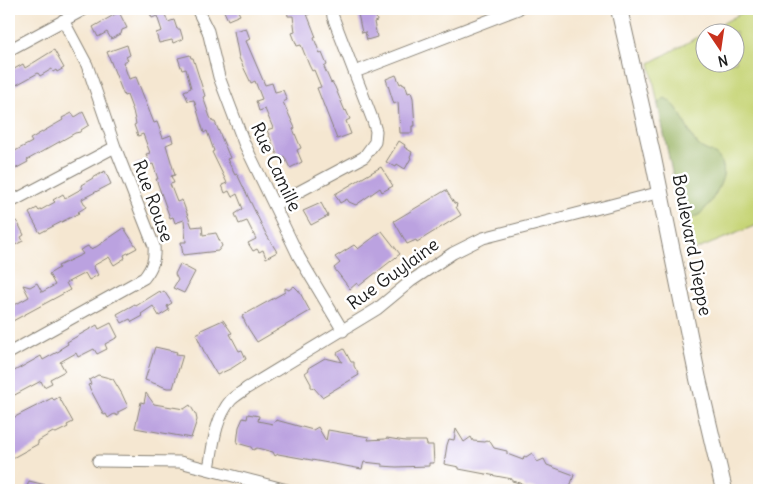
<svg xmlns="http://www.w3.org/2000/svg" width="768" height="499" font-family="Delius,sans-serif">
<rect width="100%" height="100%" fill="#fff"/>
<filter id="ink" filterUnits="userSpaceOnUse"><feTurbulence type="fractalNoise" baseFrequency=".02" numOctaves="2"/><feDisplacementMap in="SourceGraphic" scale="10" xChannelSelector="R" yChannelSelector="G"/><feConvolveMatrix kernelMatrix="1 2 1 2 8 2 1 2 1" color-interpolation-filters="sRGB"/></filter>
<filter id="wash" filterUnits="userSpaceOnUse"><feTurbulence type="fractalNoise" baseFrequency=".0096" numOctaves="4" result="noise"/><feDisplacementMap in="SourceGraphic" scale="20" xChannelSelector="R" yChannelSelector="G"/><feGaussianBlur stdDeviation="1.12" result="paint"/><feColorMatrix in="noise" values="0 0 0 0 0 0 0 0 0 0 0 0 0 0 0 0 0 1.4 0 .05"/><feComposite in="paint" operator="in"/></filter>
<g filter="url(#wash)">
<rect width="100%" height="100%" fill="#f5e7d1"/>
<!-- green -->
<path fill="#c6d476" stroke="#717849" fill-rule="evenodd" d="M749,9h10v215l-71,29 -6,-33c6,-1 12,-2 18,-6 11,-9 28,-38 22,-51 -5,-11 -16,-10 -24,-18 -11,-12 -16,-31 -27,-43h-12l-1,3 -8,-42zM706,32h30v30h-30z"/>
<!-- forest -->
<path fill="#9cb667" stroke="#5c6942" d="M665,98c18,9 20,33 33,47 10,9 21,5 25,22 4,12 -14,39 -23,47 -6,4 -12,5 -18,6l-24,-115 1,-3z"/>
<g id="blocks">
<!-- building -->
<path fill="#bba2e0" d="M148,9h23l-7,3 4,10 6,-2 3,9h3l3,10 -10,4 -1,-3 -13,3 -3,-10 6,-2 -5,-15 -5,2z
M223,9h14l3,6 -12,5z
M287,9h23v5h-3l9,23 -2,1 6,16 2,-1 5,12 -3,2 7,16 1,-1 3,5 10,24 1,-1 4,9 -4,2 5,13 -14,5 -20,-51 4,-1 -7,-17 -2,1 -3,-6 -8,-20 -4,1 -5,-13 3,-1 -2,-16h-5z
M357,9h17l3,12 -3,1 3,15 -10,3 -2,-8 -3,1z
M119,12l8,16 -5,2 -1,4 -10,5 -4,-7 -9,5 -5,-10z
M246,28l4,11 -4,2 19,44 7,-2 3,9 8,-2 4,10 -4,2 12,26 -2,1 8,19 -4,2 5,12 -12,6 -6,-12 -5,2 -4,-8 -8,-20 6,-2 -8,-19 -6,2 -3,-10 6,-2 -7,-18 -4,2 -12,-25 -5,-27z
M127,45l3,10 -4,2 2,3 -5,2 6,17 7,-2 18,46 3,-1 6,16 8,-3 2,7 -7,3 9,30 -4,1 3,7 -4,1 7,18 5,-2 10,27 10,-1 1,9 13,-2 6,13 -4,5 -35,4 -2,-13h5l-2,-22 -9,3 -2,-6 -3,1 -14,-39h2l-5,-15 -17,7 -2,-6 14,-6 -2,-5 4,-1 -7,-19 -5,2 -4,-11 2,-1 -3,-13 -6,-16 -3,1 -17,-44z
M54,50l10,18 -7,4 -1,-2 -3,2 -1,-3 -12,7 -2,-3 -29,16v-17l14,-8 2,4z
M190,55l1,3h2l12,38 -2,1 7,20 3,5h2l15,36 -3,1 8,16 2,-1 29,60 11,18 -11,6 -3,-8 -4,2 -2,-3 -4,2 -5,-8 8,-4 -9,-18 -8,3 -4,-10 8,-5 -6,-15 -5,3 -3,-6 -4,2 -3,-8 5,-2 -15,-31 2,-1 -7,-20 -3,2 -10,-33 -6,1 -4,-10 7,-3 -5,-19 -4,1 -4,-12z
M396,75l4,9 2,-1 1,2 2,-1 3,9 3,-1 2,6 2,28h-3v7h-12l-2,-31 -4,2 -8,-25z
M83,112l6,13 -8,5 -1,2 -5,1 -48,27 1,2 -17,9 -2,-4v-28l6,12 17,-9 -2,-3 33,-19 -1,-2 10,-5 3,4z
M399,141l6,4 -1,2 8,5 -2,5 1,1 -6,11 -8,-5 -1,3 -10,-5z
M381,167l12,19 -11,6 -2,-4 -24,17 -7,-3 -2,-3 -7,4 -5,-9z
M105,171l6,13 -29,15 4,8 -8,5 1,1 -39,20 -11,-20 8,-5 2,3 16,-9 -2,-2 10,-6 2,4 18,-10 -2,-3z
M446,190l8,13 3,1 -1,3 5,8 -44,27 -1,-2 -9,4 -13,-23z
M321,203l7,13 -17,9 -8,-14z
M17,221l7,14 -3,2 2,4 -10,5 -2,-4 -2,1v-18z
M124,228l13,20 -13,7 1,3 -11,7 -5,-8 -16,9 5,9 -9,5 -4,-7 -19,10 4,7 -61,33v-15l20,-11 -6,-12 7,2 7,-4 5,9 13,-7 -6,-11 10,-6 -1,-2 25,-12 -3,-4 8,-4 2,3 6,-2z
M382,231l18,23 -41,32 -2,-3 -7,6 -16,-21 6,-5 -5,-6 19,-12 4,4z
M180,264l15,8 -11,21 -11,-5 5,-8 -3,-6z
M294,286l5,5 11,20 -53,31 -9,-14 -6,-12 43,-24v-4l4,2z
M160,291l1,2 3,-2 8,12 -5,3 2,4 -10,6 -6,-10 -12,8 2,2 -11,6 -2,-3 -8,4 -5,-9 18,-10 1,2z
M223,320l9,13 -2,1 9,17 3,-1 4,9 -14,9 -15,7 -11,-19 -10,-22 6,-3 -1,-1z
M111,323l7,14 -13,7 2,5 -10,5 -3,-5 -16,8 -2,-4 -16,9 5,9 -15,8 2,4 -8,4 -3,-6 -32,17v-24l32,-18 2,4 18,-10 -1,-1 8,-5 -1,-2 30,-17 2,4z
M155,347l22,5 -1,2 7,1 -10,33h-6l-22,-8z
M344,349l7,13h3v4l5,9 -37,22 -8,-9 -3,-1v-3l-6,-11 4,-3 -1,-2 17,-10 17,4 -5,-9z
M98,375l15,4 9,15 6,13 -10,5v4l-4,-2 -6,4 -2,-4 -2,1 -16,-30 3,-1 -2,-4z
M146,393l8,11 30,5 6,-4 6,10 1,5 -6,18 -56,-10 6,-26 3,1z
M59,397l14,25 -6,3 1,2 -12,6 -3,-1 -15,9v3l-29,16v-40l43,-22 2,2z
M248,414l11,2 -1,5 15,3 3,-4 37,10 5,-3 8,14 2,-11 41,7 -1,3 17,-1 2,-1 18,3h21l1,4h6l1,18h-5v3l-33,1 -14,-1v-2l-18,-2 -2,7 -84,-15 -3,2 -2,-4 -16,-4 -4,2 -2,-3 -14,-4 2,-16 4,-9 4,1z
M456,429l8,13 7,-5 2,4 12,1 4,-2 5,8 13,3v3l16,6 1,-4 2,1 6,-4 5,9 7,-3 3,6 27,10 -5,15h-30l-9,-3 -4,2 -3,-5 -11,-3v-2l-53,-10v-2l-15,-3 3,-19 2,-6 5,1z
M29,481l25,6v3h-28z"/>
</g>
</g>
<g filter="url(#ink)">
<use href="#blocks" fill-opacity="0" stroke="#888276" stroke-width="1"/>
<g fill="none" stroke-linecap="round" stroke-linejoin="round">
<!-- minor casing -->
<g stroke="#888276" stroke-width="13">
<path id="minor" d="M197,9l11,22 11,46 25,66 55,114 44,74
M9,50l76,-41
M355,72l163,-63
M9,203l106,-56
M274,205l90,-48 11,-15 1,-11 -3,-10 -40,-104 -1,-8
M9,353l135,-75c8,-10 11,-18 10,-32l-39,-99 -28,-82 -24,-45
M98,461l82,1 107,28
M209,469c4,-23 6,-51 22,-69 4,-4 11,-8 16,-12l130,-79 34,-28 42,-28 30,-15 178,-46"/>
</g>
<!-- secondary casing -->
<g stroke="#888276" stroke-width="18">
<path id="secondary" d="M619,9l34,149 45,221 26,111"/>
</g>
<!-- minor -->
<use href="#minor" stroke="#fff" stroke-width="11"/>
<!-- secondary -->
<use href="#secondary" stroke="#fff" stroke-width="16"/>
</g>
</g>
<g text-anchor="middle" stroke-width="5" stroke-linejoin="round" paint-order="stroke">
<!-- street labels -->
<g font-size="18" fill="#1c1c1c" stroke="#fff">
<text transform="translate(276 167) rotate(65)" y="6">Rue Camille</text>
<text transform="translate(153 201) rotate(70)" y="6">Rue Rouse</text>
<text transform="translate(692 245) rotate(79)" y="6">Boulevard Dieppe</text>
<text transform="translate(393 274) rotate(-36)" y="6">Rue Guylaine</text>
</g>
</g>
<!-- margin -->
<rect width="768" height="499" fill="none" stroke="#fff" stroke-width="30"/>
<!-- north arrow -->
<g transform="translate(720 48) rotate(167)"><circle r="24" fill="#ffffff" stroke="#a4a4a4"/>
<path d="M0-4L9 19L0 12L-9 19Z" fill="#c8321e"/>
<text y="-8" font-size="14" font-weight="bold" text-anchor="middle" fill="#1c1c1c">N</text>
</g>
</svg>
